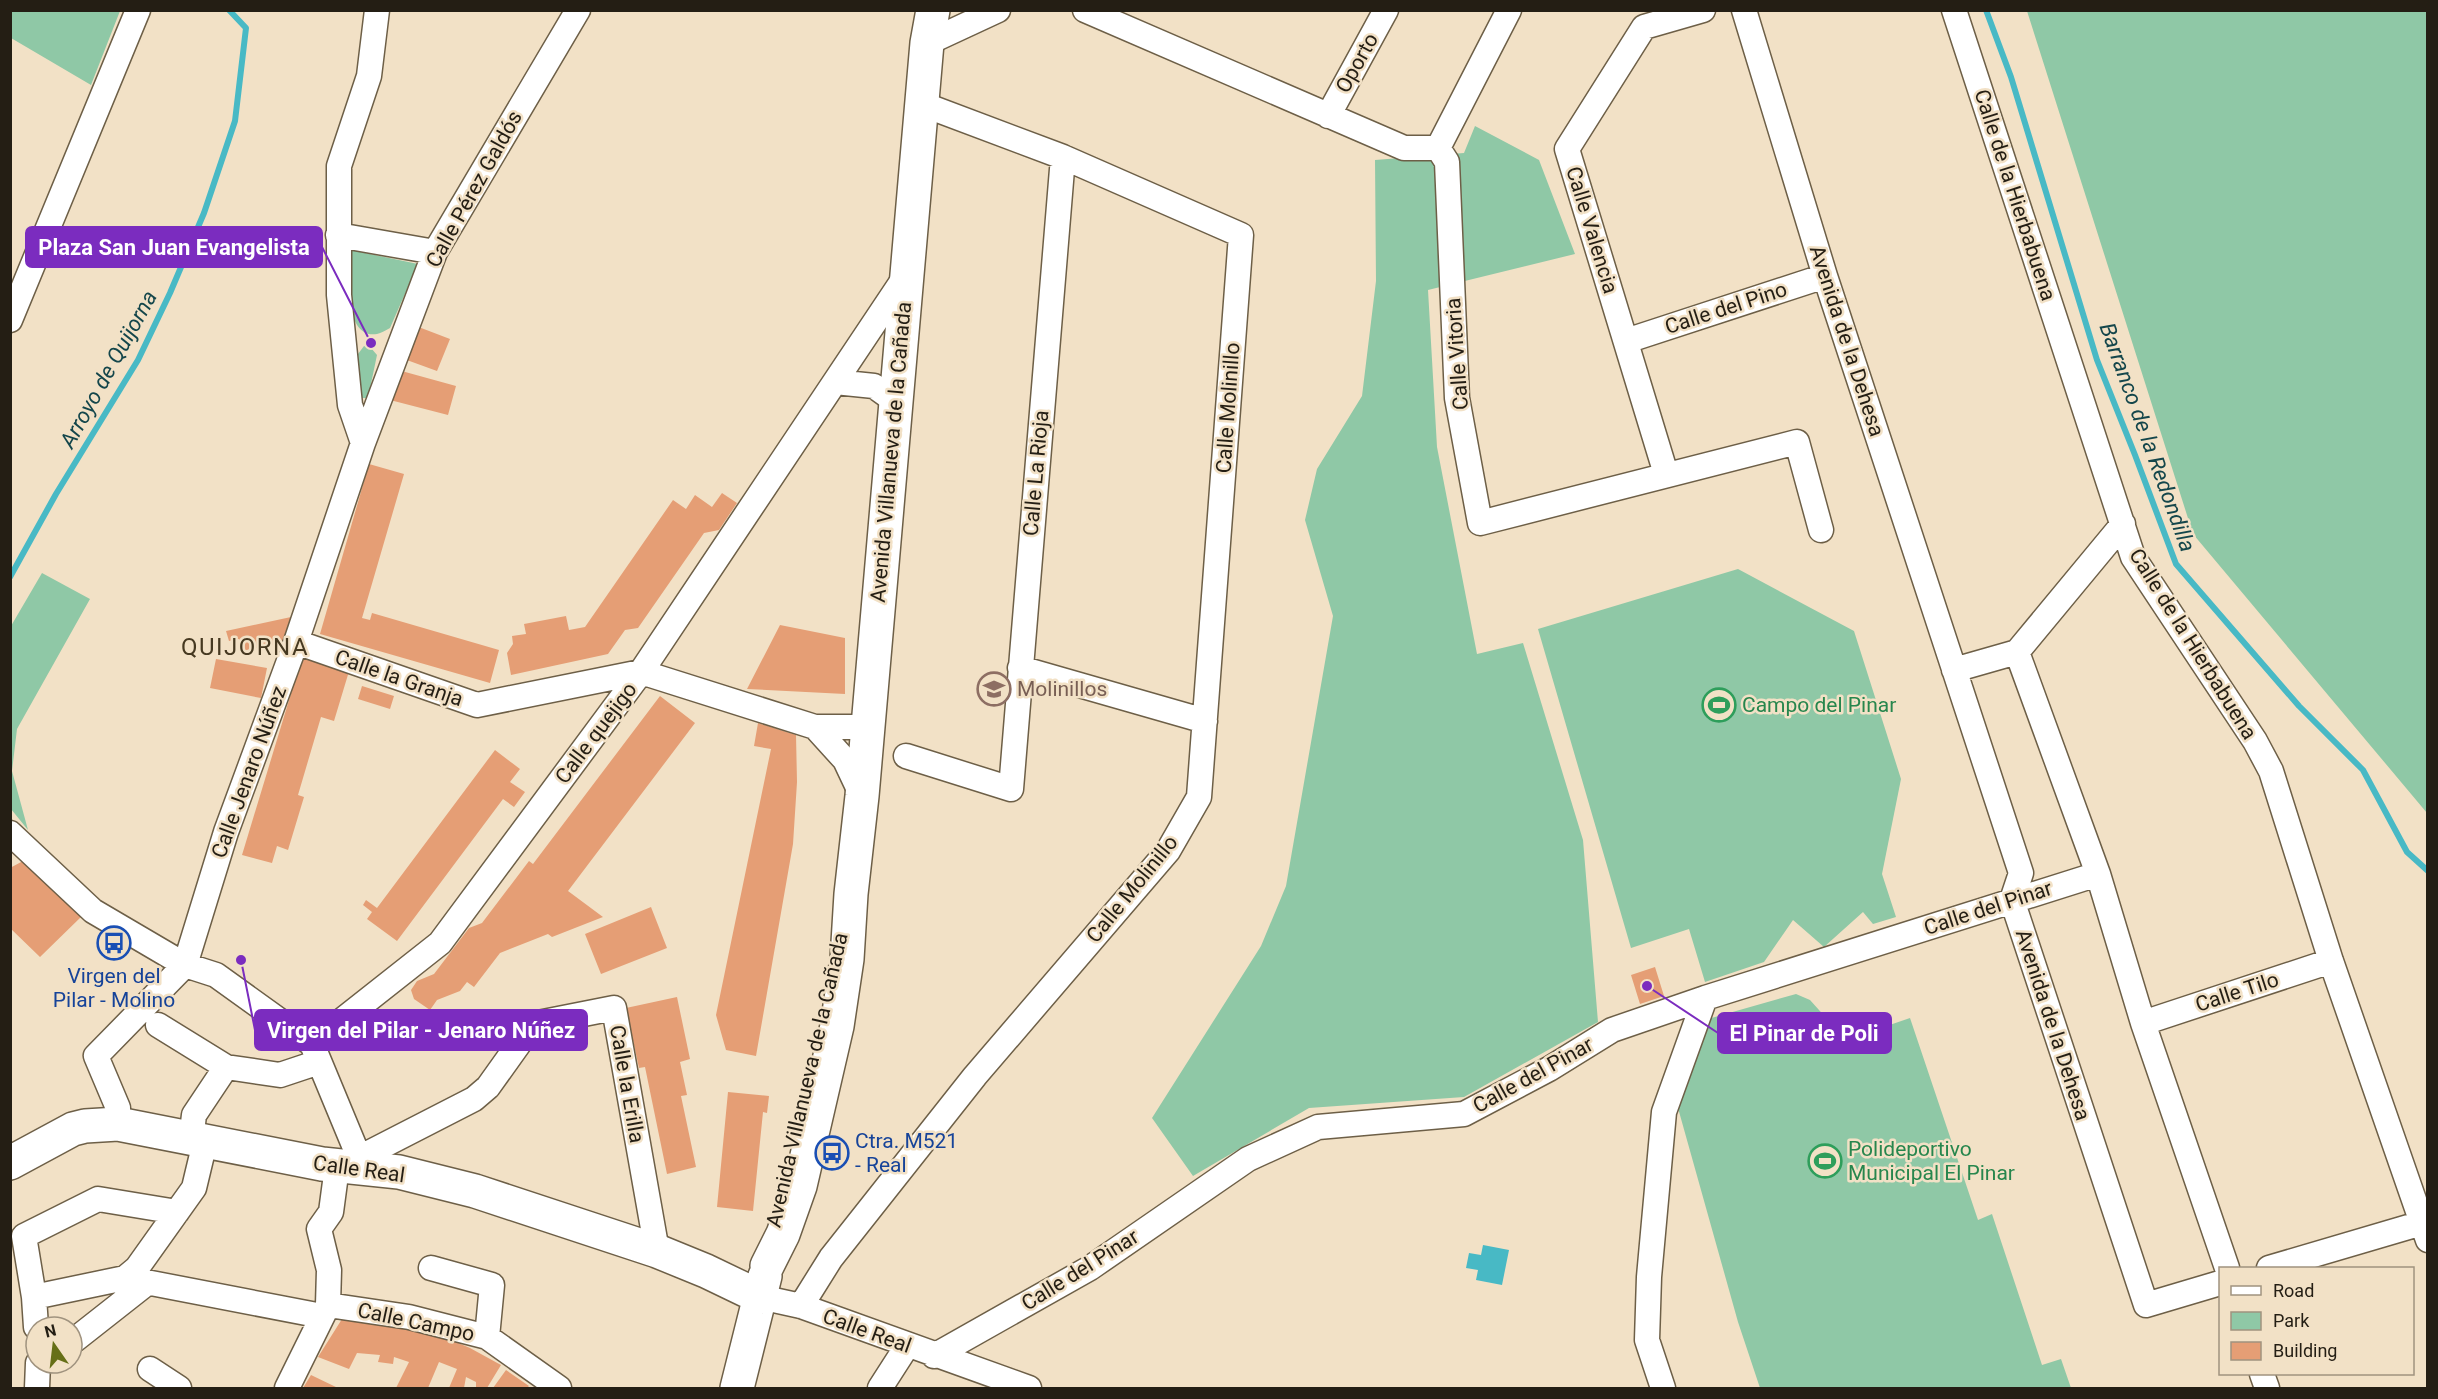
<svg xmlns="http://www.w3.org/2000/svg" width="2438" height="1399" font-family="Roboto,sans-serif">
<rect width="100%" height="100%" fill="#f2e1c6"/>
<!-- green -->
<path fill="#8fc8a6" d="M11,10l109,1 -29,74 -80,-47z
M2027,11h400v802l-234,-279z
M1475,126l64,34 36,94 -147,36 9,157 40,207 46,-11 60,197 15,182 -134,75 -155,11 -116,68 -41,-58 109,-172 25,-60 47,-270 -28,-96 12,-51 45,-73 14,-115 -1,-121 89,-7z
M346,249l72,15 -28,64c-4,2 -9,5 -13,6 -34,6 -29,-64 -31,-85z
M364,346l7,2 6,7 -9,43h-7l-3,-44z
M1738,569l116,62 47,148 -19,95 14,43 -23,7 -10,-12 -39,35 -31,-27 -29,42 -59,20 -16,-53 -58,19 -93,-319z
M42,573l48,26 -73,130 -5,42 16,59 -17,-21v-183z
M1796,994l14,6 36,40 64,-22 68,202 14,-6 50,151 19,-6 10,29h-311l-22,-66 -60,-214 30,-89z"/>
<!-- water -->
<path fill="#48b9c5" d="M1483,1245l26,5 -7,35 -26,-5 2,-10 -12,-2 3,-15 12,2z"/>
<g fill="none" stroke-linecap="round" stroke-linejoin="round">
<!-- stream -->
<path stroke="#48b9c5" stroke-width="6" d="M1986,10l25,67 86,283 38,95 41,109 123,142 64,64 44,82 21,19
M10,577l46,-83 82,-134 32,-67 34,-80 31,-92 11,-93 -17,-18"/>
</g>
<!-- building -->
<path fill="#e59e75" d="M416,326l34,13 -13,32 -33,-12z
M398,370l58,16 -8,29 -58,-15z
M369,464l35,10 -42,144 8,2 2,-7 127,37 -9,33 -170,-49z
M722,493l15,10 -18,27 -15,3 -66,95 -13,2 -17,24 -97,21 -4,-22 6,-9 -1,-8 14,-2 -2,-10 42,-8 3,14 16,-3 88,-127 13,9 9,-14 17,12z
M291,617l4,23 -53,11 -3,-12 -10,2 -3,-10z
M780,625l65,13v56l-98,-5z
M303,654l47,14 -16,53 -13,-4 -23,78 6,2 -16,53 -11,-4 -5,17 -30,-8z
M216,659l51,9 -6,30 -51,-10z
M362,686l32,10 -4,13 -32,-10z
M660,696l35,27 -127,168 35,26 -51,20 -4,-3 -48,19 -26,34 -7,-5 -7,9 -23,9 -7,10 -16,-11 -3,-9 6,-9 17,-7 35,-46 13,-5 47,-62 4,3z
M758,723l38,12 1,47 -4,62 -37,212 -30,-6 -10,-35 55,-266 -17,-3z
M495,750l25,19 -10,13 15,10 -11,15 -11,-8 -106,142 -30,-22 5,-7 -9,-7 3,-5 11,8z
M23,861l59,55 -42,41 -30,-29v-60z
M651,907l16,41 -66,26 -16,-40z
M1655,967l9,29 -24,8 -9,-29z
M677,997l13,62 -10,3 7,33 -6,1 15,71 -29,7 -22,-107 -6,1 -13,-60z
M728,1092l41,4 -2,17 -4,-1 -10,99 -36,-4z
M342,1319l79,8 49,21 31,17 -14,23h-11v-6l-10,-5 -2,11h-15l8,-19 -18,-7 -11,26h-32l13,-26 -15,-5 -1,7 -15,-2 2,-7 -23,-2 -8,16 -31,-12z
M506,1370l23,16 -2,2h-34z
M311,1375l27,13h-35z"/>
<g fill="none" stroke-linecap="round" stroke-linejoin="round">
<!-- street casing -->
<g stroke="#6d5f47" stroke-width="27">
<path id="street" d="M1085,10l319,138h34l9,14 10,236 23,125 317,-81 24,88
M1744,10l81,266 196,597 -9,27 134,405 74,-22
M1954,10l179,547 122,184 16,30 60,190 97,279
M927,43l71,-33
M1328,116l58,-106
M1438,148l71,-138
M338,235l97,17
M10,320l128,-310
M1626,341l199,-65
M835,382l39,4 21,15
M363,443l-13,-38 -11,-110v-129l30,-90 8,-66
M1666,474l-99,-325 77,-122 59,-17
M296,642l181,63 164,-33 174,55h52
M2017,652l81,222 45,149 84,245
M2017,652l106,-128
M1020,668l185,53
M1954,670l63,-18
M815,727l30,33 17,36
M906,756l105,33 52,-632
M10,833l83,78 92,54 31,10 96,69 51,123
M2143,1023l188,-62
M158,1025l68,42 54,8 39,-13
M312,1044l128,-101 201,-271 264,-395
M118,1124v-16l-22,-52 89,-91 41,-133 70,-190 67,-199 72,-191 143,-242
M191,1140l3,-25 32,-48
M359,1158l115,-59 14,-12 45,-63 81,-16 43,243
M431,1268l61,17 -5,52
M2269,1268l153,-45
M125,1278l12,-10 57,-80 11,-46
M34,1297l91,-19 197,38
M760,1297l41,9 228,82
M328,1305l81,12 78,20 72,51
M801,1306l30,-48 144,-182 193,-225 31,-54 42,-562 -178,-78 -141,-53
M36,1327l-2,-30 -10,-61 74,-37 79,13
M72,1342l75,-59
M934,1356l156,-88 158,-109 70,-32 146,-13 85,-45 63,-39 93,-32 393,-124
M150,1369l29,19
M2262,1374l5,14
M37,1388l1,-25
M287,1388l41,-83 1,-35 -10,-41 12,-17 6,-45
M880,1388l27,-42
M1663,1388l-16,-48 2,-63 15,-165 41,-114"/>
</g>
<!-- secondary casing -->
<g stroke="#6d5f47" stroke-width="36">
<path id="secondary" d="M10,1163l63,-34 12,-3 33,-2 204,40 77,8 76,19 182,60 49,20 54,26
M767,1266l16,-32 17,-48 37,-160 10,-67 4,-65 11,-98 65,-753 6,-33
M737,1388l28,-112"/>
</g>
<!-- street -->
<use href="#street" stroke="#fff" stroke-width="24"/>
<!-- secondary -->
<use href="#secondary" stroke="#fff" stroke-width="33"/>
</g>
<!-- icons -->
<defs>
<g id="school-ring" transform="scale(1.725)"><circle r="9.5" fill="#f2e1c6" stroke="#8d6e63" stroke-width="1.5"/><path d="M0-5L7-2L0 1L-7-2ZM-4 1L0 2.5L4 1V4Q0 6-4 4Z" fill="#8d6e63"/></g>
<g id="stadium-ring" transform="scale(1.725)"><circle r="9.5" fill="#f2e1c6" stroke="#2e9e5b" stroke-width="1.5"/><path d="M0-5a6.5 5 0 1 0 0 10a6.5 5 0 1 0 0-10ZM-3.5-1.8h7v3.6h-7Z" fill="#2e9e5b"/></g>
<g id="bus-ring" transform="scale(1.725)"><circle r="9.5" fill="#f2e1c6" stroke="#1a4fb4" stroke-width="1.5"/><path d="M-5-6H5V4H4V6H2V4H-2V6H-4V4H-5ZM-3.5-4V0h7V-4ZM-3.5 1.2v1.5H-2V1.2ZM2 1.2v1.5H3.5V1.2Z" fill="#1a4fb4"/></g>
</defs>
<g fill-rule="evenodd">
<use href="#school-ring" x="994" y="689"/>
<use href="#stadium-ring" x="1719" y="705"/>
<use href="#bus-ring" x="114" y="943"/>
<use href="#bus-ring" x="832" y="1153"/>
<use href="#stadium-ring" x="1825" y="1161"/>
</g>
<g text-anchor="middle" stroke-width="5" stroke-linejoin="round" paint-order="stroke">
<!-- street labels -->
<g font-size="21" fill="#241e14" stroke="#f2e1c6">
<text transform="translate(1357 63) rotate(-61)" y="7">Oporto</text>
<text transform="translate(474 189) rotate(-61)" y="7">Calle Pérez Galdós</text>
<text transform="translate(2015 195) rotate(72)" y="7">Calle de la Hierbabuena</text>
<text transform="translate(1592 230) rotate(73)" y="7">Calle Valencia</text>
<text transform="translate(1726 308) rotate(-18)" y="7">Calle del Pino</text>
<text transform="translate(1847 341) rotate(72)" y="7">Avenida de la Dehesa</text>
<text transform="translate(1457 354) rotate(-94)" y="7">Calle Vitoria</text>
<text transform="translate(1228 408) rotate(-86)" y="7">Calle Molinillo</text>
<text transform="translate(891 452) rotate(-85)" y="7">Avenida Villanueva de la Cañada</text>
<text transform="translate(1036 473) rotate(-85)" y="7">Calle La Rioja</text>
<text transform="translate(2193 644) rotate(58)" y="7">Calle de la Hierbabuena</text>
<text transform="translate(399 678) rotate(19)" y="7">Calle la Granja</text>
<text transform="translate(596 733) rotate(-53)" y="7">Calle quejigo</text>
<text transform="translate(249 772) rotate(-70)" y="7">Calle Jenaro Núñez</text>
<text transform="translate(1132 889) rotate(-51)" y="7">Calle Molinillo</text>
<text transform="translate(1988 908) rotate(-18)" y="7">Calle del Pinar</text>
<text transform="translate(2237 992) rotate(-18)" y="7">Calle Tilo</text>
<text transform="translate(2053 1025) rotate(72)" y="7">Avenida de la Dehesa</text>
<text transform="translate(1533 1075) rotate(-29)" y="7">Calle del Pinar</text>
<text transform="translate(807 1080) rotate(-77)" y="7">Avenida Villanueva de la Cañada</text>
<text transform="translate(627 1084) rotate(80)" y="7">Calle la Erilla</text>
<text transform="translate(359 1169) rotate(8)" y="7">Calle Real</text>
<text transform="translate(1080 1270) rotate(-32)" y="7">Calle del Pinar</text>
<text transform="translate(416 1322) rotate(12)" y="7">Calle Campo</text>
<text transform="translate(867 1331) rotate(20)" y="7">Calle Real</text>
</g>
<!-- education labels -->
<g font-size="21" fill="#785e54" stroke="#f2e1c6" text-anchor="start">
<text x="1017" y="696">Molinillos</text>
</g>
<!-- leisure labels -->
<g font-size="21" fill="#27864d" stroke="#f2e1c6" text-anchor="start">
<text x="1742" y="712">Campo del Pinar</text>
<text x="1848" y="1156">Polideportivo<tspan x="1848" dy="24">Municipal El Pinar</tspan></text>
</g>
<!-- transit labels -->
<g font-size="21" fill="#164399" stroke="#f2e1c6">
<text x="114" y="983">Virgen del<tspan x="114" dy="24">Pilar - Molino</tspan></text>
<text x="855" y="1148" text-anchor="start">Ctra. M521<tspan x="855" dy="24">- Real</tspan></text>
</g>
<!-- water labels -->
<g font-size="22" font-style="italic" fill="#14464b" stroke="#f2e1c6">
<text transform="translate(108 369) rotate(-61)" y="8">Arroyo de Quijorna</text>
<text transform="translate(2148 437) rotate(70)" y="8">Barranco de la Redondilla</text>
</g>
<!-- quarter labels -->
<g font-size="24" letter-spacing="1.5" fill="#463921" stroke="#f2e1c6">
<text x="245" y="655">QUIJORNA</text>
</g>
</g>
<!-- callouts -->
<path fill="none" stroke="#7b2cbf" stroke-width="2" d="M371 343L322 247M241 960L255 1030M1647 986L1718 1033"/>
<g fill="#7b2cbf" stroke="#f2e1c6" stroke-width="2">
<circle cx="371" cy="343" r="6"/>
<circle cx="241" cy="960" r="6"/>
<circle cx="1647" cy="986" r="6"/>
</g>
<g fill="#7b2cbf" stroke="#7b2cbf" stroke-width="2">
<rect x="26" y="227" width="296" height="40" rx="6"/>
<rect x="255" y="1010" width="332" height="40" rx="6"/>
<rect x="1718" y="1013" width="173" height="40" rx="6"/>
</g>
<g font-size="22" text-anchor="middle" font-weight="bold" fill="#fff">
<text x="174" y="255">Plaza San Juan Evangelista</text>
<text x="421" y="1038">Virgen del Pilar - Jenaro Núñez</text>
<text x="1804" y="1041">El Pinar de Poli</text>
</g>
<!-- border -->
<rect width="2438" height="1399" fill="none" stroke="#241e14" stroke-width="24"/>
<!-- legend -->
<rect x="2219" y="1267" width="195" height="108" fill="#f2e1c6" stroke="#a0937f" stroke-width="1.5"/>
<rect x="2231" y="1286" width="30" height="9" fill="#ffffff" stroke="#a0937f" stroke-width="1.5"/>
<text x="2273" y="1297" font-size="18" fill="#241e14">Road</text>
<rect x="2231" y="1312" width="30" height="18" fill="#8fc8a6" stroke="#a0937f" stroke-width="1.5"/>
<text x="2273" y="1327" font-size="18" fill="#241e14">Park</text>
<rect x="2231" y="1342" width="30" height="18" fill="#e59e75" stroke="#a0937f" stroke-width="1.5"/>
<text x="2273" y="1357" font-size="18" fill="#241e14">Building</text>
<!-- north arrow -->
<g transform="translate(54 1345) rotate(346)"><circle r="28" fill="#f2e1c6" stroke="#a0937f" stroke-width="1.5"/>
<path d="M0-4.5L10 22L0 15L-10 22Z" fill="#666f17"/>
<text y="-9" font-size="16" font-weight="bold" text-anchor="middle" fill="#241e14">N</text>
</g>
</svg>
